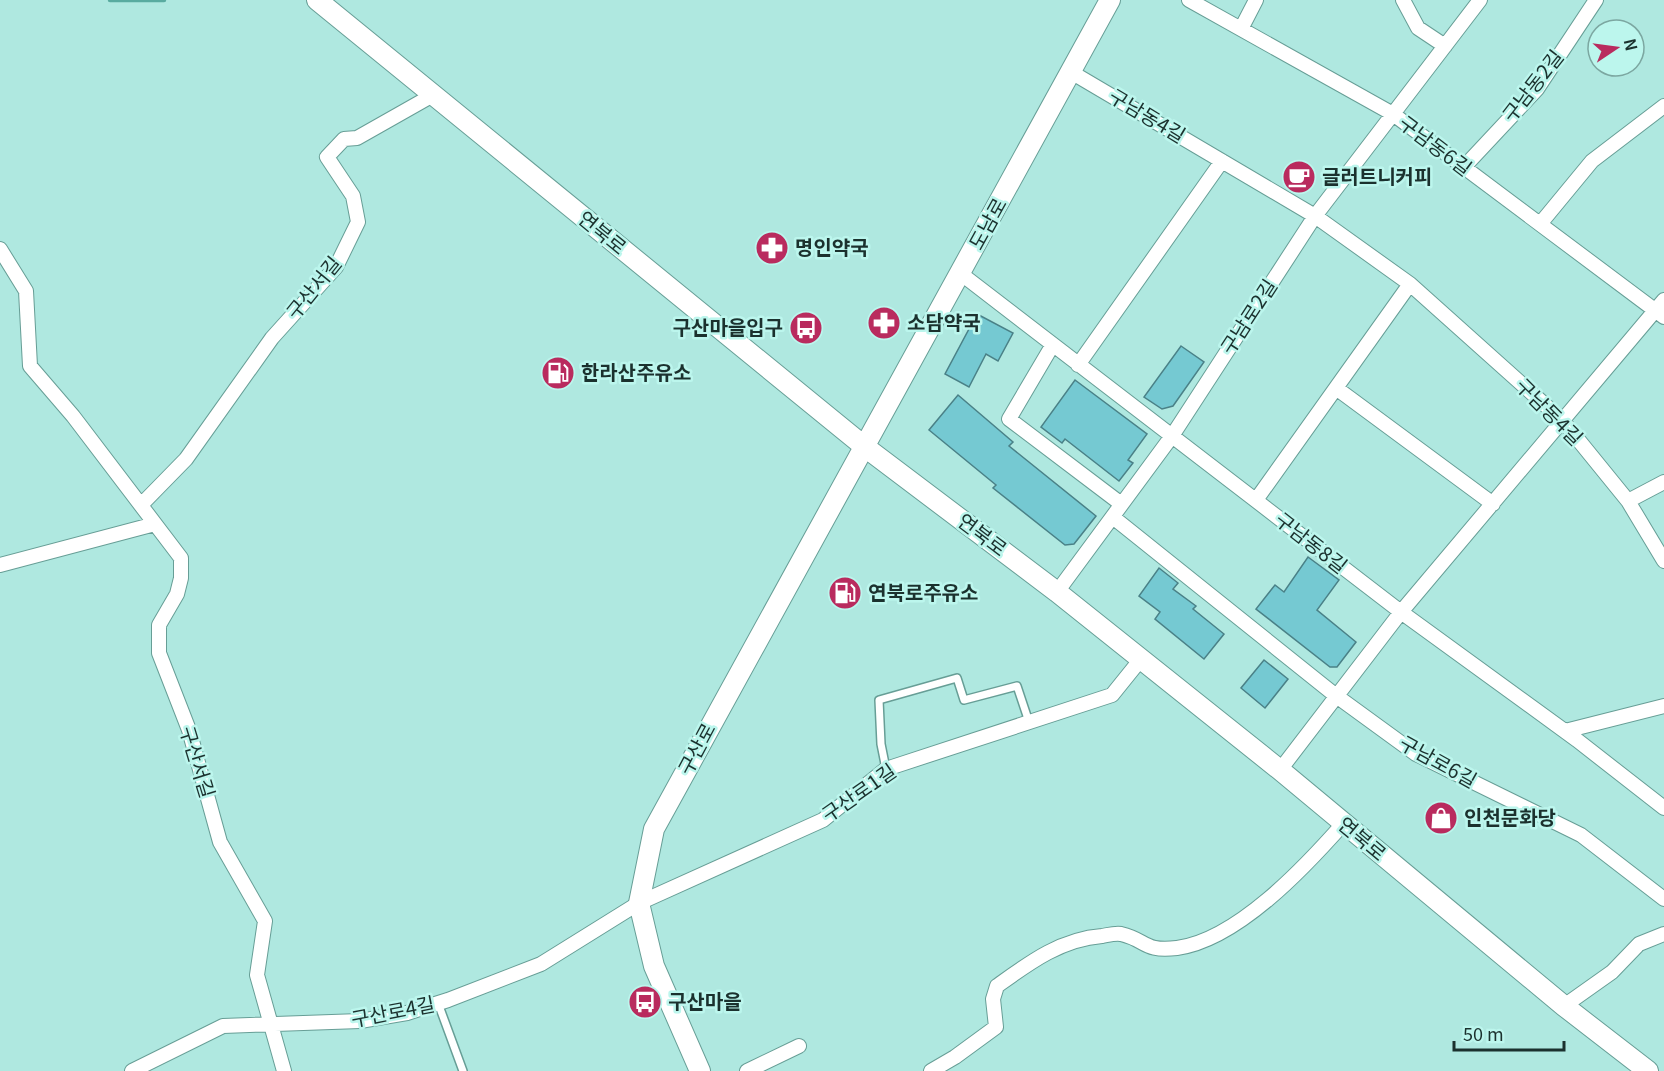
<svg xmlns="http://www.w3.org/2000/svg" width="1664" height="1071" font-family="Georgia,'Noto Sans KR',serif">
<rect width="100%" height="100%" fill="#afe8e0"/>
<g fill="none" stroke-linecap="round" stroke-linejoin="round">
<!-- stream -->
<path stroke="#59aba0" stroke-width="4.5" d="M110,0h54"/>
</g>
<!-- building -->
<path fill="#75c9d2" stroke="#4a8187" stroke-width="1.5" d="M977,314l36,19 -15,28 -12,-7 -17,33 -24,-13z
M1181,346l23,16 -31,44 -11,3 -18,-12z
M1075,380l72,54 -19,26 5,3 -14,18 -54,-42 -3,4 -21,-16z
M958,395l55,47 -4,4 87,70 -22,28 -9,1 -72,-57 3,-3 -67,-55z
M1308,557l31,23 -22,30 39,32 -19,25h-7l-74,-58 19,-24 9,7z
M1159,568l19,15 -5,6 23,17 -3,3 31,25 -20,25 -49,-40 5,-7 -21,-16z
M1264,660l24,19 -23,29 -24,-20z"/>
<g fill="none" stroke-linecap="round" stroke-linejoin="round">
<!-- service casing -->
<g stroke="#679e96" stroke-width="10">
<path id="service" d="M886,769l-5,-25 -2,-44 78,-22 7,22 53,-14 12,36
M438,1003l25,68"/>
</g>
<!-- minor casing -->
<g stroke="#679e96" stroke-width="16">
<path id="minor" d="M1189,0l204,114 271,203
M1403,0l15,28 27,18
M1241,29l15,-29
M1071,72l244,144 95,68 153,137 65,80 36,60
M1464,167l73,-78 59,-89
M1540,224l52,-63 72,-55
M0,249l26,42 4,75 43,50 108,142v20l-4,16 -18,31v28l30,77 31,112 45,79 -8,54 27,96
M960,273l441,339 176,128 87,68
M1052,346l-43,73 111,84
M1078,365l144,-204
M1336,388l157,116
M1256,500l154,-216
M1628,501l36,-19
M141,505l45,-46 86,-121 64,-71 22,-45 -5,-26 -26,-39 17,-18 13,-1 76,-43
M1114,518l221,177 81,59 165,81 83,64
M0,565l155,-41
M1057,592l115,-156 143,-220 165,-216
M1565,731l99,-25
M1280,770l121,-158 263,-312
M1564,1006l48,-34 27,-28 25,-10
M132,1071l91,-45 137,-5 47,-8 41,-13 93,-36 98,-61 184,-83 63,-51 226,-74 29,-36
M747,1071l52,-25
M931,1071l24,-14 41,-30 -3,-28 4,-13c32,-23 64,-47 105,-50 6,-1 13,-3 19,-2 26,6 22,18 56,14 60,-8 128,-81 166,-124"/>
</g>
<!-- secondary casing -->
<g stroke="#679e96" stroke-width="22">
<path id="secondary" d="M317,0l548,447 192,145 223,178 284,236 84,65
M700,1071l-46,-105 -15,-63 15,-74 456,-829"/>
</g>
<!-- service -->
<use href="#service" stroke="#fff" stroke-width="7"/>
<!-- minor -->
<use href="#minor" stroke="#fff" stroke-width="14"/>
<!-- secondary -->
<use href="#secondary" stroke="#fff" stroke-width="20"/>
</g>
<!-- icons -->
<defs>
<g id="cafe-disc" transform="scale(1.725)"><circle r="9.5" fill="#b92b5e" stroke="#bcf6ed"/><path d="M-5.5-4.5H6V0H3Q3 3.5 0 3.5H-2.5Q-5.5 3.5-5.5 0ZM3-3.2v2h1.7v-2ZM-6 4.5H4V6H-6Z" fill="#fff"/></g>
<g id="pharmacy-disc" transform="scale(1.725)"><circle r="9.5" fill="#b92b5e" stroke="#bcf6ed"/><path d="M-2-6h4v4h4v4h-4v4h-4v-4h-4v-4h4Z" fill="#fff"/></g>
<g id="bus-disc" transform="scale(1.725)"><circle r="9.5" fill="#b92b5e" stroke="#bcf6ed"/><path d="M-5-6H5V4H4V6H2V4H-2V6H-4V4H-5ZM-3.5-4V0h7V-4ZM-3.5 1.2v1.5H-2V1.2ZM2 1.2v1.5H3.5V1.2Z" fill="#fff"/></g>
<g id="fuel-disc" transform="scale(1.725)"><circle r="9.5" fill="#b92b5e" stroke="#bcf6ed"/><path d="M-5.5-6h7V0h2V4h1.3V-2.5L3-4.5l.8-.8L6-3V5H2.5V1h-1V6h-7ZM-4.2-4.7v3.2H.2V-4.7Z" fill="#fff"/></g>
<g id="shop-disc" transform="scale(1.725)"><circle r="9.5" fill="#b92b5e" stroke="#bcf6ed"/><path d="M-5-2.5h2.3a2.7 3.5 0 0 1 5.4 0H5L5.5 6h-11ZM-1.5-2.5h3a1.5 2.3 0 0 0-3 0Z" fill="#fff"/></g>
</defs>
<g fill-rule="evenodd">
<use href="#cafe-disc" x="1299" y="177"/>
<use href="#pharmacy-disc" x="772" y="248"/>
<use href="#pharmacy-disc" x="884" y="323"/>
<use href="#bus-disc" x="806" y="328"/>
<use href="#fuel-disc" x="558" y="373"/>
<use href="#fuel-disc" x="845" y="593"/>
<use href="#shop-disc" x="1441" y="818"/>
<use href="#bus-disc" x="645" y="1002"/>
</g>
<g text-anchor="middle" stroke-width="5" stroke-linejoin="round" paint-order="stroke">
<!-- street labels -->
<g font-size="20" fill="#1b312e" stroke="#bcf6ed">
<text transform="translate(1533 86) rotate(-52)" y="7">구남동2길</text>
<text transform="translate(1147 116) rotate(31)" y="7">구남동4길</text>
<text transform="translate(1435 146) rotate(37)" y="7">구남동6길</text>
<text transform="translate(988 224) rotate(-61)" y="7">도남로</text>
<text transform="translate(602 233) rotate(39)" y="7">연북로</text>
<text transform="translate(314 288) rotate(-51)" y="7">구산서길</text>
<text transform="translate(1249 317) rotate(-57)" y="7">구남로2길</text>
<text transform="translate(1549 412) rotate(45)" y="7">구남동4길</text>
<text transform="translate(982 535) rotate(37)" y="7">연북로</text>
<text transform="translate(1311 543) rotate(38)" y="7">구남동8길</text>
<text transform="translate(697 749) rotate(-62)" y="7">구산로</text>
<text transform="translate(197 762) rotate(73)" y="7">구산서길</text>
<text transform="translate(1438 762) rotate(29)" y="7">구남로6길</text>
<text transform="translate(859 793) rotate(-35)" y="7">구산로1길</text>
<text transform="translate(1362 839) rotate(40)" y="7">연북로</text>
<text transform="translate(393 1012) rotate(-11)" y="7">구산로4길</text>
</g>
<!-- poi labels -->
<g font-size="20" font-weight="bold" fill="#1b312e" stroke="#bcf6ed" text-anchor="start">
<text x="1322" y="184">글러트니커피</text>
<text x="795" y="255">명인약국</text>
<text x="907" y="330">소담약국</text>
<text x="783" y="335" text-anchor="end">구산마을입구</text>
<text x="581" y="380">한라산주유소</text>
<text x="868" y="600">연북로주유소</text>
<text x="1464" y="825">인천문화당</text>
<text x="668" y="1009">구산마을</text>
</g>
</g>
<!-- north arrow -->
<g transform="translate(1616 48) rotate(77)"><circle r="28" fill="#bcf6ed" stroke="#7ca7a1" stroke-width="1.5"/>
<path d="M0-4.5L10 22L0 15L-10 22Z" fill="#b92b5e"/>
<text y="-9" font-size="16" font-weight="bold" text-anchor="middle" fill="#1b312e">N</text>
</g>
<!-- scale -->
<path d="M1454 1041v9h110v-9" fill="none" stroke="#1b312e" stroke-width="3"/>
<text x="1463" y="1041" font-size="18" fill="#1b312e" stroke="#bcf6ed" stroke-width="4.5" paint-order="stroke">50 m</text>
</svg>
